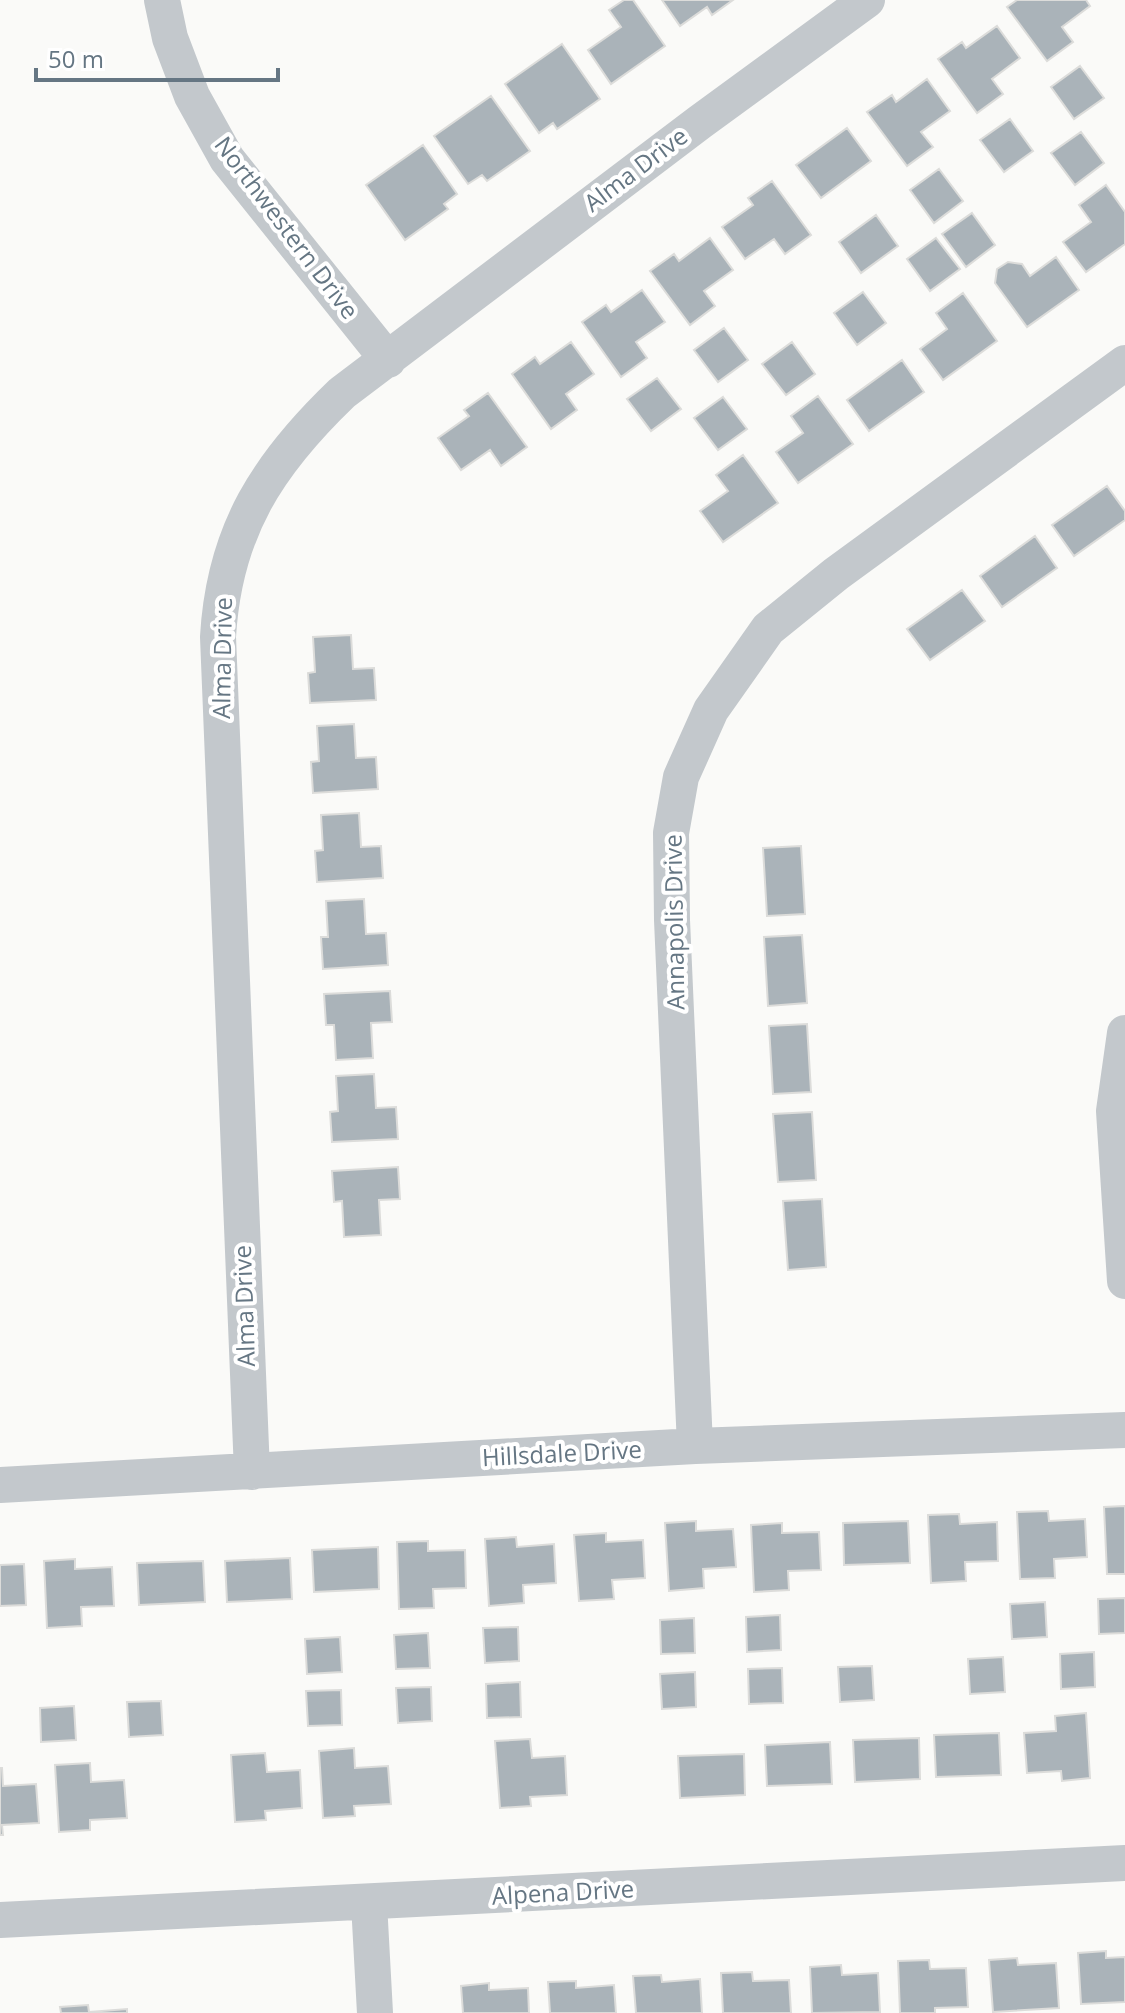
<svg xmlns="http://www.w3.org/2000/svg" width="1125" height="2013" font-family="'Open Sans',sans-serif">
<rect width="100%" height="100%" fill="#fafaf8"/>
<!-- building -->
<path fill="#aab3b9" stroke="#dcdcda" stroke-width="2" d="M624,0h9l32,46 -54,38 -23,-34 33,-23 -12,-17z
M662,0h71l-21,15 -5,-8 -27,19z
M1017,0h69l4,6 -28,21 11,15 -26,19 -40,-54z
M997,26l23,32 -28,21 11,15 -26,19 -39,-54 24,-17 4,6z
M562,44l38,55 -43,30 -4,-6 -14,10 -34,-49z
M1080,66l24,32 -30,21 -23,-32z
M927,79l23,32 -29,21 12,15 -26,19 -40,-54 25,-17 4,7z
M491,96l39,55 -43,30 -5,-6 -14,9 -34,-48z
M1010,119l23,32 -29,21 -24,-32z
M847,128l24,33 -50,37 -25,-33z
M1081,132l23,31 -29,22 -24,-32z
M423,145l34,49 -13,10 4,5 -43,31 -39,-55z
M939,169l24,32 -29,22 -24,-33z
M772,181l39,54 -26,19 -11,-15 -29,20 -23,-32 31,-22 -5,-7z
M1106,185l19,27v32l-39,28 -23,-30 28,-20 -12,-17z
M972,213l23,32 -29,22 -24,-33z
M876,215l22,31 -37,27 -22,-31z
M710,238l23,32 -29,21 11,15 -25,19 -40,-54 24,-17 5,7z
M936,238l24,31 -30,22 -23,-32z
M1056,257l23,33 -52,37 -32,-44 2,-14 11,-7 14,2 8,12z
M642,290l23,32 -29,20 11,16 -26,19 -39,-55 24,-17 5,7z
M863,292l23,31 -29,22 -23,-32z
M963,293l34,48 -54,39 -23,-31 27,-20 -11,-16z
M724,328l24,32 -30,22 -24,-32z
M571,342l23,32 -28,20 11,16 -26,19 -39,-55 23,-17 5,7z
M792,342l23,32 -29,21 -24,-31z
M902,360l22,32 -55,39 -22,-31z
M657,378l24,31 -30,22 -24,-32z
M488,393l39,54 -26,19 -11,-16 -29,20 -23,-32 31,-22 -5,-6z
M818,396l35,48 -55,39 -22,-31 27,-19 -12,-17z
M723,397l24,32 -29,21 -24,-32z
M743,455l35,48 -55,39 -23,-31 28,-20 -12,-16z
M1107,486l18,25v9l-51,36 -22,-31z
M1035,536l22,32 -55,39 -22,-31z
M962,590l23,31 -55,39 -23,-31z
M351,635l2,34 21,-1 2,32 -66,3 -2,-30 7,-1 -2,-35z
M354,724l2,34 20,-1 2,32 -65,4 -2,-31 8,-1 -2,-35z
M359,813l2,34 20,-1 2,32 -66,4 -2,-31 8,-1 -2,-35z
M801,846l4,68 -38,2 -4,-68z
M364,899l2,35 20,-1 2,32 -65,4 -2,-32h7l-2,-36z
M802,935l5,68 -39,3 -4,-69z
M390,991l2,31 -21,1 2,35 -37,2 -2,-35h-8l-2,-31z
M807,1024l4,68 -38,2 -4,-68z
M374,1074l2,34 20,-1 2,32 -66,3 -2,-30 8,-1 -2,-35z
M812,1112l4,68 -38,2 -5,-68z
M398,1167l2,32 -21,1 2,35 -37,2 -2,-36 -8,1 -2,-31z
M822,1199l4,68 -38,3 -5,-69z
M1125,1506v68h-18l-3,-67z
M1048,1511l1,10 36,-2 2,38 -33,2 1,19 -35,1 -3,-67z
M959,1514l1,10 37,-2 1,39 -33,1 1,19 -35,2 -3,-68z
M696,1521v10l37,-2 3,38 -33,2 1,19 -35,3 -4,-68z
M908,1521l2,42 -66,2 -1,-42z
M782,1523v10l37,-1 2,38 -33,1 1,19 -35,2 -3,-67z
M606,1533v9l37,-2 2,38 -33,2 2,19 -35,2 -5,-66z
M516,1537l1,10 37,-3 2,39 -33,2 1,18 -35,3 -4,-67z
M428,1541v10l37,-1 1,38 -33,1 1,19 -35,1 -2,-67z
M378,1547l1,42 -65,3 -2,-42z
M290,1558l2,41 -65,3 -2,-41z
M75,1559v10l37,-2 2,39 -33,1 1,19 -35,2 -3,-67z
M203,1561l2,41 -66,3 -2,-42z
M24,1564l2,41 -26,1v-41z
M1125,1598v35l-26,1 -1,-35z
M1045,1602l2,35 -35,2 -2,-35z
M780,1615l1,35 -34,2 -1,-35z
M694,1618l1,35 -34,1 -1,-34z
M518,1627l1,34 -34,2 -2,-35z
M428,1633l2,35 -34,1 -2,-34z
M340,1637l2,35 -35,2 -2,-35z
M1094,1652l1,35 -34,2 -1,-35z
M1003,1657l2,35 -35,2 -2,-35z
M872,1666l2,34 -34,2 -2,-35z
M782,1668l1,35 -34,1 -1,-35z
M695,1672l1,35 -34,2 -2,-35z
M520,1682l1,35 -34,1 -1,-34z
M431,1687l1,34 -34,2 -2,-35z
M341,1690l1,35 -34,1 -2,-35z
M161,1701l2,34 -34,2 -2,-35z
M74,1706l2,34 -35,2 -1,-34z
M1086,1713l4,65 -28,3 -1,-10 -34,2 -3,-40 32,-2 -1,-15z
M999,1733l2,42 -65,2 -2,-42z
M919,1738l1,41 -65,3 -2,-42z
M530,1739l2,19 33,-2 2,39 -37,2 1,9 -31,2 -5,-67z
M830,1742l2,42 -65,2 -2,-41z
M354,1748l1,20 33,-2 3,38 -37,2 1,10 -32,2 -4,-67z
M265,1753l2,19 33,-2 2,38 -37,3 1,9 -31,2 -4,-67z
M744,1754l1,41 -65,3 -2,-42z
M90,1763l1,19 33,-2 3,38 -37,2v10l-31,2 -4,-67z
M0,1768h2l1,18 33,-2 3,39 -37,2 1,10h-3z
M1106,1951v7l19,-1v45l-44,2 -3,-51z
M1017,1958l1,7 38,-2 3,45 -66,4 -4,-52z
M929,1960l1,9 36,-1 2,39 -33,1v5h-35l-2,-52z
M841,1965l1,10 36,-2 2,39 -68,1 -2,-46z
M752,1972l1,9 36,-1 2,33h-68l-2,-40z
M661,1975l1,7 38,-3 2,34h-66l-3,-37z
M576,1981v7l38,-3 2,28h-66l-2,-31z
M489,1983v7l39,-2 1,25h-66l-2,-27z
M88,2005l1,7 38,-3v4h-66l-1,-6z"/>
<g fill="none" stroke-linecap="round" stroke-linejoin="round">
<!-- minor -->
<path stroke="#c3c8cc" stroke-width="36" d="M162,0l8,38 22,58 35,63 161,201
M1125,1033l-11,78 11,170
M695,1446l-23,-526 -1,-87 10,-56 30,-67 57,-81 68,-55 289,-211
M252,1472l-34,-835c6,-106 50,-173 124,-244l358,-271 167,-122
M0,1485l695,-39 430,-16
M369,1903l6,110
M0,1920l1125,-57"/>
</g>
<g text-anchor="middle" stroke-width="8" stroke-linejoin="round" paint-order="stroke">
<!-- street labels -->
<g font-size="24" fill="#657683" stroke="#fff">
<text transform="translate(636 170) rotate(-37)" y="8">Alma Drive</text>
<text transform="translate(286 228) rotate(53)" y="8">Northwestern Drive</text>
<text transform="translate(223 658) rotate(-89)" y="8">Alma Drive</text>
<text transform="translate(675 922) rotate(-91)" y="8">Annapolis Drive</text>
<text transform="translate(245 1306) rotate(-92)" y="8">Alma Drive</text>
<text transform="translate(562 1454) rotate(-3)" y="8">Hillsdale Drive</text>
<text transform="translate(563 1893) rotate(-3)" y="8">Alpena Drive</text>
</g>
</g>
<!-- scale -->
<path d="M36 68v12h242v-12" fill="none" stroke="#657683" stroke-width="4"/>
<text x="48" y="68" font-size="24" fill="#657683" stroke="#ffffff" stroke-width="6" paint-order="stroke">50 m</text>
</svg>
